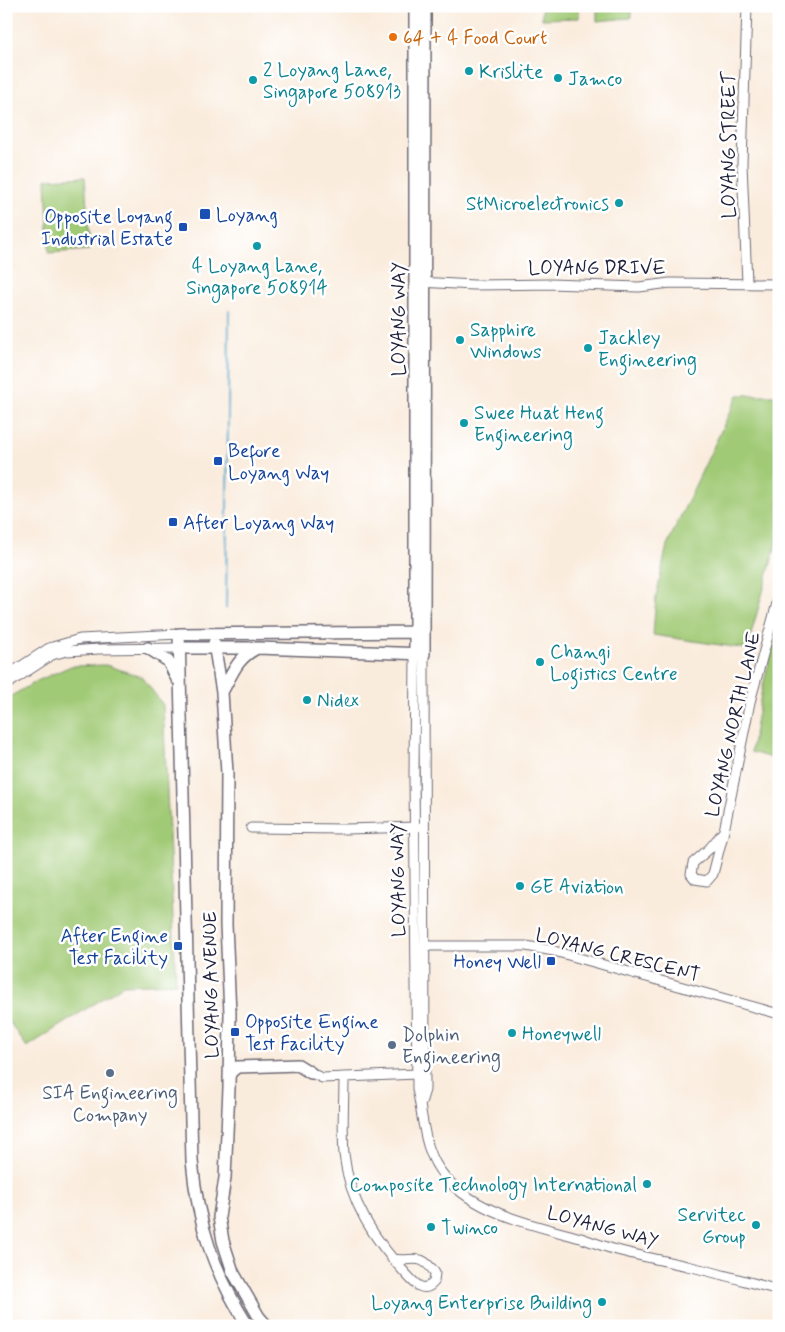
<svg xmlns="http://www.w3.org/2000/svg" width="785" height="1332" font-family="Mynerve,sans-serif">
<rect width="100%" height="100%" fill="#fff"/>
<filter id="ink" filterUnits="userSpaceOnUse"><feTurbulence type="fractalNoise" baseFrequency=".02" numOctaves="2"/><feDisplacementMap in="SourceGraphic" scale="10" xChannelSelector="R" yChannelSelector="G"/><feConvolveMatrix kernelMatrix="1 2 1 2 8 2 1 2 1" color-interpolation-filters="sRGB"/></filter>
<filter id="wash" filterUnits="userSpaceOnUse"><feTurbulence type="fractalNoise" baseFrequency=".0096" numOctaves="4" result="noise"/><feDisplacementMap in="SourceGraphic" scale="20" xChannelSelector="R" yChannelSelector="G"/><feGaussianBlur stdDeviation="1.12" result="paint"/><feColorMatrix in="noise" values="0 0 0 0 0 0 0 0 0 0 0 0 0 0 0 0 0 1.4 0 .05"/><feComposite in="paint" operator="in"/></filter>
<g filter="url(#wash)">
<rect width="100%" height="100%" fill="#faecdd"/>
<!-- green -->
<path fill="#a1ca76" stroke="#627658" d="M542,6h37v12l-37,1z
M597,6h35l-1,12 -34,3z
M85,177l5,73 -41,3 -3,-74z
M738,395h41v139l-32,115 -94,-14 3,-38 11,-52z
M779,625v135l-28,-8 11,-63z
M106,665l36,12 21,28 13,278 -53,2 -96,62 -21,-30v-318l31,-18 34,-15z"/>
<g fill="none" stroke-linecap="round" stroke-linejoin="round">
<!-- stream -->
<path stroke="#4fa5cc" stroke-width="2" d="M226,608l3,-297"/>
</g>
</g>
<g filter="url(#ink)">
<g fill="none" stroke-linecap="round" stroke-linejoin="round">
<!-- minor casing -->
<g stroke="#6e6974" stroke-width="11">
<path id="minor" d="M747,6l-5,158 5,119
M419,282l55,3 76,-1 89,3 31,-4 109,1
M415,654l-1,122 3,313c7,31 6,63 28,88 32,37 92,49 136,61 11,4 22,8 32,11 25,7 50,11 74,17 31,7 61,16 92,24
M6,676l43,-28 31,-9 99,-5
M6,685l46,-30 15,-4 32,-2 80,-1
M251,828l95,1 72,-2
M724,831l-15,18 -16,14 -2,11 4,5 12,2 6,-7 11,-43 26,-129 29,-106
M418,946h108l28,5 225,63
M311,1073l11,5 95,-4
M344,1077c0,26 -2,52 0,77 5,48 31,87 63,121 8,9 17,19 27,7l1,-9c-15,-22 -22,-10 -43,-14
M421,1103l4,-13 -1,-436"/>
</g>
<!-- major casing -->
<g stroke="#6e6974" stroke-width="14">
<path id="major" d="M214,643l8,49 5,81 -1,152 4,88 -1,75 -4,90 -6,39 4,24 10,31 26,45 8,9
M148,648l20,13 9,18
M179,648h79l166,6 1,-648
M415,654v-648
M222,692c11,-19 14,-33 35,-44
M229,1077l2,-5 6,-5 61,-2 13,8
M248,1326c-35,-55 -50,-101 -56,-165l-13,-527 245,-2"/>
</g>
<!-- minor -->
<use href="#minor" stroke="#fff" stroke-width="9"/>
<!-- major -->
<use href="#major" stroke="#fff" stroke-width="11"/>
</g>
</g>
<!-- markers -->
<circle fill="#e8710a" stroke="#fff" stroke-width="2" cx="393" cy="37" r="5"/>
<g fill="#0f9aa8" stroke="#fff" stroke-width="2">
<circle cx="469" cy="71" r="5"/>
<circle cx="558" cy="78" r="5"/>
<circle cx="253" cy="80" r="5"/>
<circle cx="619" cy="203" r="5"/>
<circle cx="257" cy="246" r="5"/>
<circle cx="460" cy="340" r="5"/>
<circle cx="588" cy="348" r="5"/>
<circle cx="464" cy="423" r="5"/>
<circle cx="540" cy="662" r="5"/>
<circle cx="307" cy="700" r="5"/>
<circle cx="520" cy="886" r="5"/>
<circle cx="512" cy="1033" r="5"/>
<circle cx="647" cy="1184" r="5"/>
<circle cx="756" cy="1225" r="5"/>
<circle cx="431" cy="1227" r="5"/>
<circle cx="602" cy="1302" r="5"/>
</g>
<g fill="#1a4fb4" stroke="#fff" stroke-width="2">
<rect x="199" y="208" width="12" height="12" rx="2.5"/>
<rect x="178" y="222" width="10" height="10" rx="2.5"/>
<rect x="213" y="456" width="10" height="10" rx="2.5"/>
<rect x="168" y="517" width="10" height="10" rx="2.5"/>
<rect x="173" y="941" width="10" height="10" rx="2.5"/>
<rect x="546" y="956" width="10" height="10" rx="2.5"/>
<rect x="230" y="1027" width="10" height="10" rx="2.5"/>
</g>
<g fill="#5c6f8a" stroke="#fff" stroke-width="2">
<circle cx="392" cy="1045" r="5"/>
<circle cx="110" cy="1073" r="5"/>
</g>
<g text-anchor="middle" stroke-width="5" stroke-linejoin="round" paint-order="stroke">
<!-- food labels -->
<g font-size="19" fill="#c56008" stroke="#fff" text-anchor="start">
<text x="403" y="44">64 + 4 Food Court</text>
</g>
<!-- culture labels -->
<g font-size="19" fill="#0d838f" stroke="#fff" text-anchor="start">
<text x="263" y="76">2 Loyang Lane,<tspan x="263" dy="22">Singapore 508913</tspan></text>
<text x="479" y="78">Krislite</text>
<text x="568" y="85">Jamco</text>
<text x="609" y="210" text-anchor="end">StMicroelectronics</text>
<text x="257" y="272" text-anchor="middle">4 Loyang Lane,<tspan x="257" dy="22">Singapore 508914</tspan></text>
<text x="470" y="336">Sapphire<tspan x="470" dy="22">Windows</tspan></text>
<text x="598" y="344">Jackley<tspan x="598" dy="22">Engineering</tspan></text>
<text x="474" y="419">Swee Huat Heng<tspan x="474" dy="22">Engineering</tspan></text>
<text x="550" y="658">Changi<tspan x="550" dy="22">Logistics Centre</tspan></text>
<text x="317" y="707">Nidex</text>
<text x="530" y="893">GE Aviation</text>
<text x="522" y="1040">Honeywell</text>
<text x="637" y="1191" text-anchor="end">Composite Technology International</text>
<text x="746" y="1221" text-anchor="end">Servitec<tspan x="746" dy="22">Group</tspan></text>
<text x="441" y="1234">Twinco</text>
<text x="592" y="1309" text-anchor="end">Loyang Enterprise Building</text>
</g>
<!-- street labels -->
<g font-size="19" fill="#22223b" stroke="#fff">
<text transform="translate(728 145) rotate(-90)" y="7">LOYANG STREET</text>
<text x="597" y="274">LOYANG DRIVE</text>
<text transform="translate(398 319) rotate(-90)" y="7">LOYANG WAY</text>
<text transform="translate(732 724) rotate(-77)" y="7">LOYANG NORTH LANE</text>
<text transform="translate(397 880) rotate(-91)" y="7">LOYANG WAY</text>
<text transform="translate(618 954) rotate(14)" y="7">LOYANG CRESCENT</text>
<text transform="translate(210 985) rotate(-91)" y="7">LOYANG AVENUE</text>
<text transform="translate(603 1226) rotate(15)" y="7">LOYANG WAY</text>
</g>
<!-- transit labels -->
<g font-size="19" fill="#164399" stroke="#fff" text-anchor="start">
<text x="216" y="221">Loyang</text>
<text x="173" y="223" text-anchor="end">Opposite Loyang<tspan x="173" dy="22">Industrial Estate</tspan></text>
<text x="228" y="457">Before<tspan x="228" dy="22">Loyang Way</tspan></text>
<text x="183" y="529">After Loyang Way</text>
<text x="168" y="942" text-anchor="end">After Engine<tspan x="168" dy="22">Test Facility</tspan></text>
<text x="541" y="968" text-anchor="end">Honey Well</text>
<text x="245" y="1028">Opposite Engine<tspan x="245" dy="22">Test Facility</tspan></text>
</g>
<!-- service labels -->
<g font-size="19" fill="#4e5e75" stroke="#fff" text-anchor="start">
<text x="402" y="1041">Dolphin<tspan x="402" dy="22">Engineering</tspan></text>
<text x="110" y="1099" text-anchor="middle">SIA Engineering<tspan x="110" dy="22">Company</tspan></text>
</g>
</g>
<!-- margin -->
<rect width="785" height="1332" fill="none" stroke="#fff" stroke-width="25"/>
</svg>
